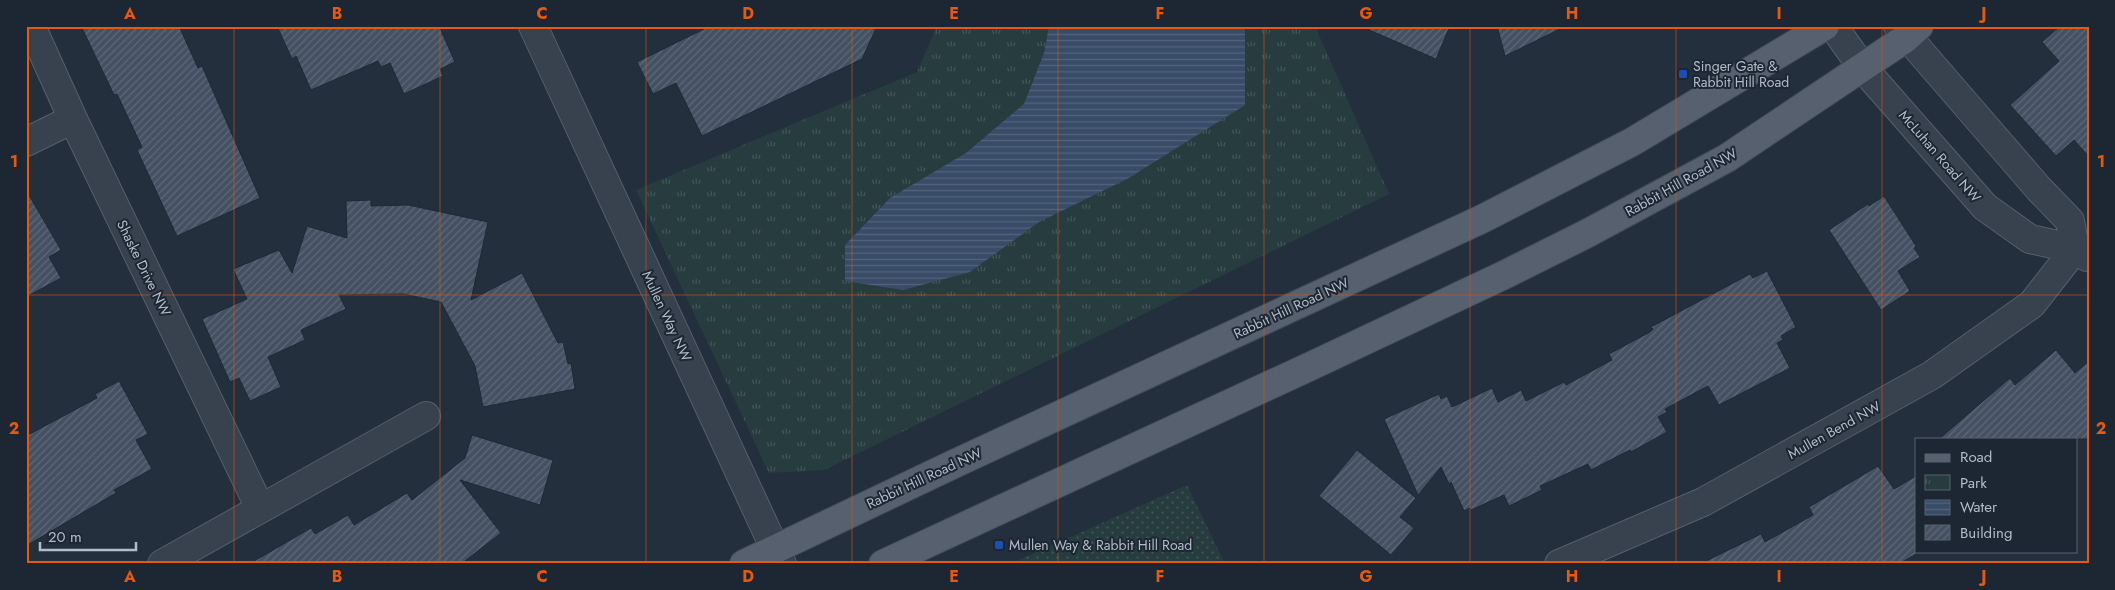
<svg xmlns="http://www.w3.org/2000/svg" width="2115" height="590" font-family="Jost,sans-serif">
<defs>
<pattern id="grass-dots" width="8" height="8" patternUnits="userSpaceOnUse" patternTransform="scale(1.25)"><rect width="8" height="8" fill="#263c3f"/><path d="M2 2h.1M6 6h.1" fill="none" stroke="#435659" stroke-width="1.8" stroke-linecap="round"/></pattern>
<pattern id="park-tufts" width="24" height="20" patternUnits="userSpaceOnUse" patternTransform="scale(1.25)"><rect width="24" height="20" fill="#263c3f"/><path d="M3 7l-1-3M5 7V3M7 7l1-3M15 17l-1-3M17 17v-4M19 17l1-3" fill="none" stroke="#435659"/></pattern>
<pattern id="water-rules" width="6" height="5" patternUnits="userSpaceOnUse" patternTransform="scale(1.25)"><rect width="6" height="5" fill="#394c67"/><path d="M0 2.5h6" fill="none" stroke="#53647b"/></pattern>
<pattern id="building-hatch" width="6" height="6" patternUnits="userSpaceOnUse" patternTransform="scale(1.25)"><rect width="6" height="6" fill="#455162"/><path d="M-1 1l2-2M0 6l6-6M5 7l2-2" fill="none" stroke="#5d6877"/></pattern>
</defs>
<rect width="100%" height="100%" fill="#242f3e"/>
<!-- grass -->
<path fill="url(#grass-dots)" d="M1187,485l38,79h-216h1z"/>
<!-- park -->
<path fill="url(#park-tufts)" d="M937,26h378l74,168 -565,276 -55,3 -133,-283 281,-118z"/>
<!-- water -->
<path fill="url(#water-rules)" d="M1049,26h196v79l-116,73 -90,44 -69,50 -67,18 -58,-9v-36l45,-47 76,-45 58,-49 20,-51z"/>
<!-- building -->
<path fill="url(#building-hatch)" stroke="#1f2835" d="M81,26h98l19,42 4,-2 58,132 -83,38 -40,-86 5,-3 -25,-53 -3,1z
M277,26h162l16,36 -15,7 3,7 -39,18 -14,-31 -9,4 -3,-6 -67,29 -15,-34 -4,3z
M710,26h167l-15,33 -160,77 -26,-53 -23,11 -16,-32z
M1360,26h90l-14,33z
M1497,26h69l-61,30z
M2060,26h29v131l-15,-17 -18,16 -46,-51 49,-44 -17,-19z
M26,190l35,60 -12,7 12,21 -35,19z
M1884,196l32,50 -2,2 6,9 -22,14 12,20 -29,19 -52,-80 39,-26 1,2z
M371,200v6l37,-1 80,17 -17,78 51,-27 36,70 5,-1 5,22 3,-1 4,26 -92,18 -8,-41 -34,-64 -37,-8 -65,1 7,14 -45,21 4,10 -37,17 13,30 -31,14 -11,-23 -9,4 -28,-63 45,-20 -14,-30 46,-19 13,23 15,-47 40,12 -1,-37z
M1767,271l29,56 -15,9 2,4 -6,3 13,25 -71,37 -11,-19 -43,23 2,3 -9,5 9,15 -36,20 -1,-2 -39,20 -3,-6 -48,22 2,4 -33,16 -5,-11 -33,15 -1,-2 -6,3 -13,-29 -2,2 -8,-17 -23,28 -34,-76 55,-25 2,5 6,-3 5,11 40,-19 6,14 23,-12 5,11 38,-19 2,3 46,-25 -3,-6 41,-22 3,-3 -2,-2 99,-53 3,4z
M2056,350l19,23 14,-12v78h-150l71,-61 5,7z
M119,381l29,53 -12,6 16,29 -38,21 2,3 -90,53v-110l71,-38 -2,-4z
M472,435l81,25 -13,45 -80,-25 41,53 -40,31h-212l62,-36 4,6 33,-19 6,10 53,-32 5,7 53,-42z
M1357,450l59,48 -16,19 14,11 -23,27 -72,-59z
M1878,466l16,23 22,-13v78l-17,10h-199l61,-30 4,8 48,-27 -4,-8z"/>
<g fill="none" stroke-linecap="round" stroke-linejoin="round">
<!-- minor casing -->
<g stroke="#565f6c" stroke-width="30">
<path id="minor" d="M31,26l42,93 187,389
M533,26l249,538
M1833,26l29,41 123,140 45,32 45,10 12,8
M1898,26l141,163 31,32 5,28
M26,142l47,-23
M162,564l264,-148
M1559,564l144,-62 229,-127 100,-71 43,-55"/>
</g>
<!-- major casing -->
<g stroke="#414a57" stroke-width="30">
<path id="major" d="M744,564l212,-101 526,-244 150,-77 193,-116
M883,564l428,-198 193,-91 84,-42 139,-75 179,-120 13,-12"/>
</g>
<!-- minor -->
<use href="#minor" stroke="#38414e" stroke-width="28"/>
<!-- major -->
<use href="#major" stroke="#56606e" stroke-width="28"/>
</g>
<!-- grid -->
<path fill="none" stroke="#e8590c" stroke-width="1" stroke-opacity="0.55" d="M234,26v538M440,26v538M646,26v538M852,26v538M1058,26v538M1264,26v538M1470,26v538M1676,26v538M1882,26v538M26,295h2063"/>
<!-- markers -->
<g fill="#1a4fb4" stroke="#1d2633" stroke-width="2">
<rect x="1678" y="69" width="10" height="10" rx="2.5"/>
<rect x="994" y="540" width="10" height="10" rx="2.5"/>
</g>
<g text-anchor="middle" stroke-width="4" stroke-linejoin="round" paint-order="stroke">
<!-- poi labels -->
<g font-size="14" fill="#b4bcc9" stroke="#1d2633" text-anchor="start">
<text x="1693" y="71">Singer Gate &amp;<tspan x="1693" dy="16">Rabbit Hill Road</tspan></text>
<text x="1009" y="550">Mullen Way &amp; Rabbit Hill Road</text>
</g>
<!-- street labels -->
<g font-size="14" fill="#b4bcc9" stroke="#1d2633">
<text transform="translate(1940 156) rotate(49)" y="5">McLuhan Road NW</text>
<text transform="translate(1681 182) rotate(-29)" y="5">Rabbit Hill Road NW</text>
<text transform="translate(144 268) rotate(64)" y="5">Shaske Drive NW</text>
<text transform="translate(1291 308) rotate(-25)" y="5">Rabbit Hill Road NW</text>
<text transform="translate(667 316) rotate(65)" y="5">Mullen Way NW</text>
<text transform="translate(1834 430) rotate(-29)" y="5">Mullen Bend NW</text>
<text transform="translate(924 478) rotate(-25)" y="5">Rabbit Hill Road NW</text>
</g>
</g>
<!-- border -->
<rect width="2115" height="590" fill="none" stroke="#1d2633" stroke-width="55"/>
<!-- legend -->
<rect x="1915" y="438" width="162" height="115" fill="#1d2633" stroke="#59626f"/>
<rect x="1925" y="454" width="25" height="8" fill="#56606e" stroke="#59626f"/>
<text x="1960" y="462" font-size="15" fill="#b4bcc9">Road</text>
<rect x="1925" y="475" width="25" height="15" fill="url(#park-tufts)" stroke="#59626f"/>
<text x="1960" y="488" font-size="15" fill="#b4bcc9">Park</text>
<rect x="1925" y="500" width="25" height="15" fill="url(#water-rules)" stroke="#59626f"/>
<text x="1960" y="512" font-size="15" fill="#b4bcc9">Water</text>
<rect x="1925" y="525" width="25" height="15" fill="url(#building-hatch)" stroke="#59626f"/>
<text x="1960" y="538" font-size="15" fill="#b4bcc9">Building</text>
<!-- scale -->
<path d="M40 542v8h96v-8" fill="none" stroke="#b4bcc9" stroke-width="2.5"/>
<text x="48" y="542" font-size="15" fill="#b4bcc9" stroke="#1d2633" stroke-width="4" paint-order="stroke">20 m</text>
<rect x="28" y="28" width="2060" height="534" fill="none" stroke="#e8590c" stroke-width="2"/>
<g font-size="16" text-anchor="middle" font-weight="bold" fill="#e8590c">
<text x="130" y="19">A</text>
<text x="337" y="19">B</text>
<text x="542" y="19">C</text>
<text x="748" y="19">D</text>
<text x="954" y="19">E</text>
<text x="1160" y="19">F</text>
<text x="1366" y="19">G</text>
<text x="1572" y="19">H</text>
<text x="1779" y="19">I</text>
<text x="1984" y="19">J</text>
<text x="14" y="167">1</text>
<text x="2101" y="167">1</text>
<text x="14" y="434">2</text>
<text x="2101" y="434">2</text>
<text x="130" y="582">A</text>
<text x="337" y="582">B</text>
<text x="542" y="582">C</text>
<text x="748" y="582">D</text>
<text x="954" y="582">E</text>
<text x="1160" y="582">F</text>
<text x="1366" y="582">G</text>
<text x="1572" y="582">H</text>
<text x="1779" y="582">I</text>
<text x="1984" y="582">J</text>
</g>
</svg>
